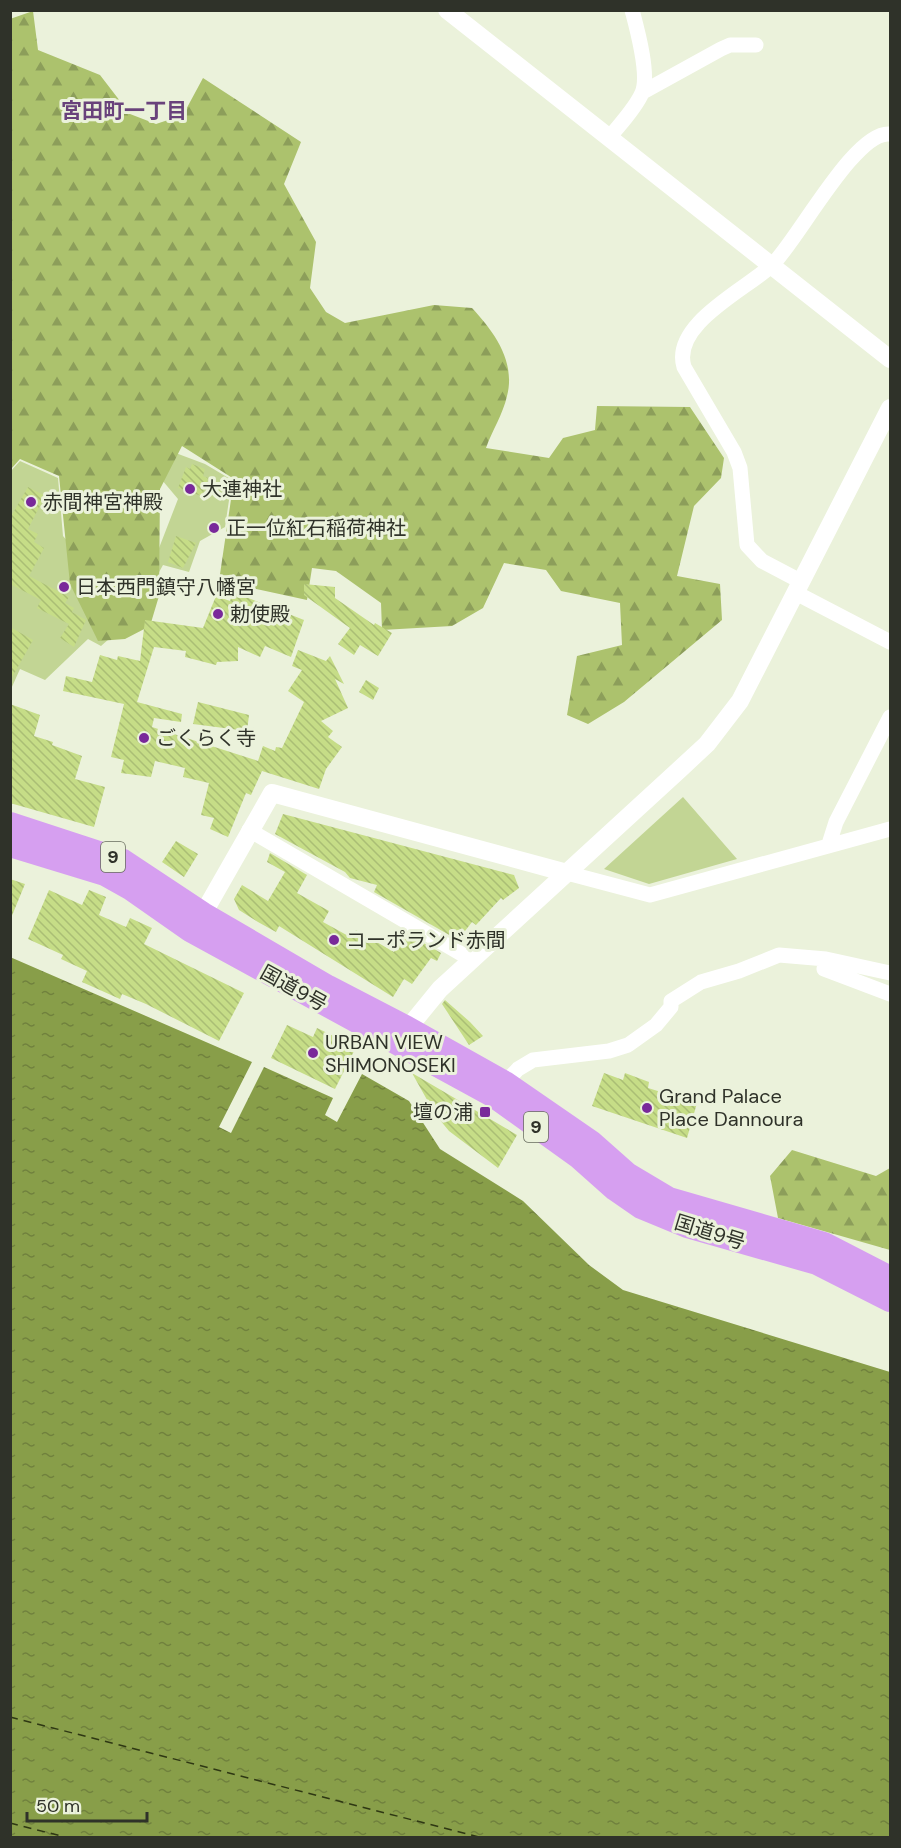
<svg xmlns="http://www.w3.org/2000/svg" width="901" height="1848" font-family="'DM Sans','Noto Sans JP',sans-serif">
<defs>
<pattern id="forest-firs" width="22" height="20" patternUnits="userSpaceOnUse" patternTransform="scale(1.5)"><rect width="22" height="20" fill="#acc26d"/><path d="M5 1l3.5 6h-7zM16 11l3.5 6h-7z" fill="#8c9e5a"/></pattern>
<pattern id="water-ripples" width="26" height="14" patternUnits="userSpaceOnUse" patternTransform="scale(1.5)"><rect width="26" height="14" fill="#889e49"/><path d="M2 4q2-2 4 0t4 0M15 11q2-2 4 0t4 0" fill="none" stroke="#70813d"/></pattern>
<pattern id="building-back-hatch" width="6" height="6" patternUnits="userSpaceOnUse" patternTransform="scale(1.5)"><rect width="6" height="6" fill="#c6dd87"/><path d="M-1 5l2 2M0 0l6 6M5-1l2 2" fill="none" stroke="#aabe75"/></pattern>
</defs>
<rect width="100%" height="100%" fill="#ebf2db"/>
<!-- green -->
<path fill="#c2d594" d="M173,452l32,12 27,16 -7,47 -25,14 -11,31 -26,-7 -28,51 -34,30 -13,-7 -43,41 -25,-11 -9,20 -1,-217 10,-11 38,17 5,58 20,23 71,2 24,-62 -16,-19z
M683,797l54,62 -88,25 -45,-15z"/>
<!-- forest -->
<path fill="url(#forest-firs)" d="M33,11l5,39 62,25 30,39 26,10 27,-9 20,-37 98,64 -17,42 32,58 -6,46 16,24 19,11 89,-18 38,3c22,24 44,53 35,88 -4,18 -15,35 -21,52l63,10 14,-20 32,-8 2,-24 93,1 34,51 -3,20 -27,28 -17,70 43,8 2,36 -98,82 -36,22 -21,-9 10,-59 45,-11 -2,-42 -59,-12 -15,-21 -42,-7 -21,45 -31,18 -70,4 -1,-27 -45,-32 -24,-3 -5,32 -88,-19 15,-102 -52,-33 -22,43 -1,107 -9,30 -25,13 -27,2 -28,-57 -11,-108 -39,-17 -9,10 -1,-450z
M792,1150l84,26 14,-8v82l-112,-32 -8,-42z"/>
<!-- water -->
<path fill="url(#water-ripples)" d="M10,957l242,105 -33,65 12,6 33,-66 69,31 -8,17 12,7 25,-48 47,27 31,48 83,52 66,64 34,25 267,82v465h-879z"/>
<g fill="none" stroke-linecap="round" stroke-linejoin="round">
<!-- ferry -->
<path stroke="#2e3713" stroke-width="1.5" stroke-dasharray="8 6" stroke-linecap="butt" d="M10,1717l473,121
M10,1823l59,15"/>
</g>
<!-- building -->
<path fill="url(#building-back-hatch)" d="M192,464l13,5 -2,7 5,2 -6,18 -24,-8 8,-21 4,2z
M28,487l17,9 -17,33 10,5 -4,8 10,6 -15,28 40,21 -4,6 9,5 -2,4 14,8 -12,27 -14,-9 9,-14 -32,-16 4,-8 -31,-16v-66z
M176,536l20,7 -13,25 -15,-6z
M304,584l31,3v11l39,27 1,-2 17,10 -14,23 -18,-11 -6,10 -16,-11 12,-16 -46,-33z
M233,592l71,28 -13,37 -26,-11 -5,11 -22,-10v14l-21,1 -1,3 -31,-8 1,-6 -32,-4 -17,55 45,12 -1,8 -27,-4 -2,9 106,34 5,-15 12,5 1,-4 6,1 22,-46 -16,-11 14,-21 -10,-4 6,-16 28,11 4,-5 14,28 -9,-5 13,29 -27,13 12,10 -5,6 14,10 -16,22 -7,20 -57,-18 -11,24 -5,-2 -18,44 -18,-8 4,-11 -13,-3 8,-32 -26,-6 2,-9 -30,-7 -4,16 -30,-4 3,-13 -13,-3 13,-53 -61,-13 3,-15 26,6 8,-27 17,5 1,-4 22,5 5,-41 58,8 13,-32 14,5z
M10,627l23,13 -23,41z
M366,680l13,8 -6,12 -14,-8z
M198,702l51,13 -2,16 -54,-7z
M10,704l30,11 -6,21 19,6 -1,3 30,11 -7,23 30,8 -11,40 -84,-24z
M283,814l231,61 5,13 -16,12 -2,-2 -25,27 -4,-3 -14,18 -84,-48 3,-7 -27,-7 -5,-6 -70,-38z
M176,841l22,13 -14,23 -22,-15z
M270,853l37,22 -10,18 32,18 -6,11 29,16 4,-8 38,22 12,-19 35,20 -4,8 -6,-3 -19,26 -8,-5 -11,18 -114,-71 -3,6 -18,-10 -19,-12 -5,-11 8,-14 26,16 17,-29 -18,-10z
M10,879l15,5 -14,34h-1z
M49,890l33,15 7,-15 17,7 -7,18 27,12 4,-9 22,10 -8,16 100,49 -25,48 -73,-37 -24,-10 -2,5 -38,-17 5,-11 -26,-12 2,-4 -35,-16z
M445,1000l25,22 13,14 -14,9 -27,-41z
M287,1025l26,12 4,-9 39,19 -21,42 -64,-31z
M412,1073l105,62 -19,33 -49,-37 -14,-17z
M604,1073l19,7 2,-7 24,9 -1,6 49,15 -10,35 -95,-32z"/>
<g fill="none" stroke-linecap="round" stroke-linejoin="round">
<!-- minor -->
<path stroke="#fff" stroke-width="15" d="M643,92l78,-43 9,-4h26
M609,138c11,-14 26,-29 33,-45 8,-18 -5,-64 -10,-83
M802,582l-40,-21 -15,-16 -7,-77 -6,-16 -50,-85c-13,-43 63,-78 88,-102 26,-25 83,-135 118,-131
M796,593l94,49
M249,830l223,130
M829,844l7,-22 54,-105
M567,873l83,22 240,-66
M826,959l-2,10 66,25
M505,1083l13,-14 15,-9 76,-9 19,-6 28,-20 15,-18v-6l30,-19 38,-11 40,-16 47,4 64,14"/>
<!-- tertiary -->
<path stroke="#fff" stroke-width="18" d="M447,10l443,349
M195,924l8,-10 69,-121 295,80
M400,1038l40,-49 239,-219 28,-26 33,-43 150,-293"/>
<!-- trunk -->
<path stroke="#d69ff0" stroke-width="24" d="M10,824l113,37 80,53 125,73 79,41 98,55 87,60 35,31 42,25 155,45 66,34
M10,845l95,29 25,14 60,42 304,166 85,61 36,32 26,18 46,19 130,37 73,37"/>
</g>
<!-- markers -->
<g fill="#79299a" stroke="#ebf2db" stroke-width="2">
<circle cx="190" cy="489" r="6"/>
<circle cx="31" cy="502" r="6"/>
<circle cx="214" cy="528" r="6"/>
<circle cx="64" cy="587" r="6"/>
<circle cx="218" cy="614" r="6"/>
<circle cx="144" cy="738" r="6"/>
<circle cx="334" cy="940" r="6"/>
<circle cx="313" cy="1053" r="6"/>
<circle cx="647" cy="1108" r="6"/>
<rect x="479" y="1106" width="12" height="12" rx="3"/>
</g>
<g text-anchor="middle" stroke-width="6" stroke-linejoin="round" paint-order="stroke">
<!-- shield labels -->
<g fill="#ebf2db" stroke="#676c5e" stroke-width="1.5">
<rect x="101" y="842" width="24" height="30" rx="4.5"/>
<rect x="524" y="1112" width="24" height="30" rx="4.5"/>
</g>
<g font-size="18" font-weight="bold" fill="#2f3229">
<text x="113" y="863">9</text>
<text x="536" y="1133">9</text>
</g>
<!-- poi labels -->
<g font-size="20" fill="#2f3229" stroke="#ebf2db" text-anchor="start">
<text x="202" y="496">大連神社</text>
<text x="43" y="509">赤間神宮神殿</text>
<text x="226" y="535">正一位紅石稲荷神社</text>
<text x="76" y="594">日本西門鎮守八幡宮</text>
<text x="230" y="621">勅使殿</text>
<text x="156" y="745">ごくらく寺</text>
<text x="346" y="947">コーポランド赤間</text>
<text x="325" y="1049">URBAN VIEW<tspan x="325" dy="23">SHIMONOSEKI</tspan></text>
<text x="659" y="1103">Grand Palace<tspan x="659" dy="23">Place Dannoura</tspan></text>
<text x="473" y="1119" text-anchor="end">壇の浦</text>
</g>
<!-- street labels -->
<g font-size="20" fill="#2f3229" stroke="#ebf2db">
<text transform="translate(294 988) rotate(29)" y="7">国道9号</text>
<text transform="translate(710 1232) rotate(17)" y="7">国道9号</text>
</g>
<!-- neighbourhood labels -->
<g font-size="21" font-weight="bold" fill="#69427b" stroke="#ebf2db">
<text x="124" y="118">宮田町一丁目</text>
</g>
</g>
<!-- border -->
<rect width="901" height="1848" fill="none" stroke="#2f3229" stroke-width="24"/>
<!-- scale -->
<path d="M27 1812v9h120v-9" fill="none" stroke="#2f3229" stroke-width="3"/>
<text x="36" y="1812" font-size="18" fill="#2f3229" stroke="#ebf2db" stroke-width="4.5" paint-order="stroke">50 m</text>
</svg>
